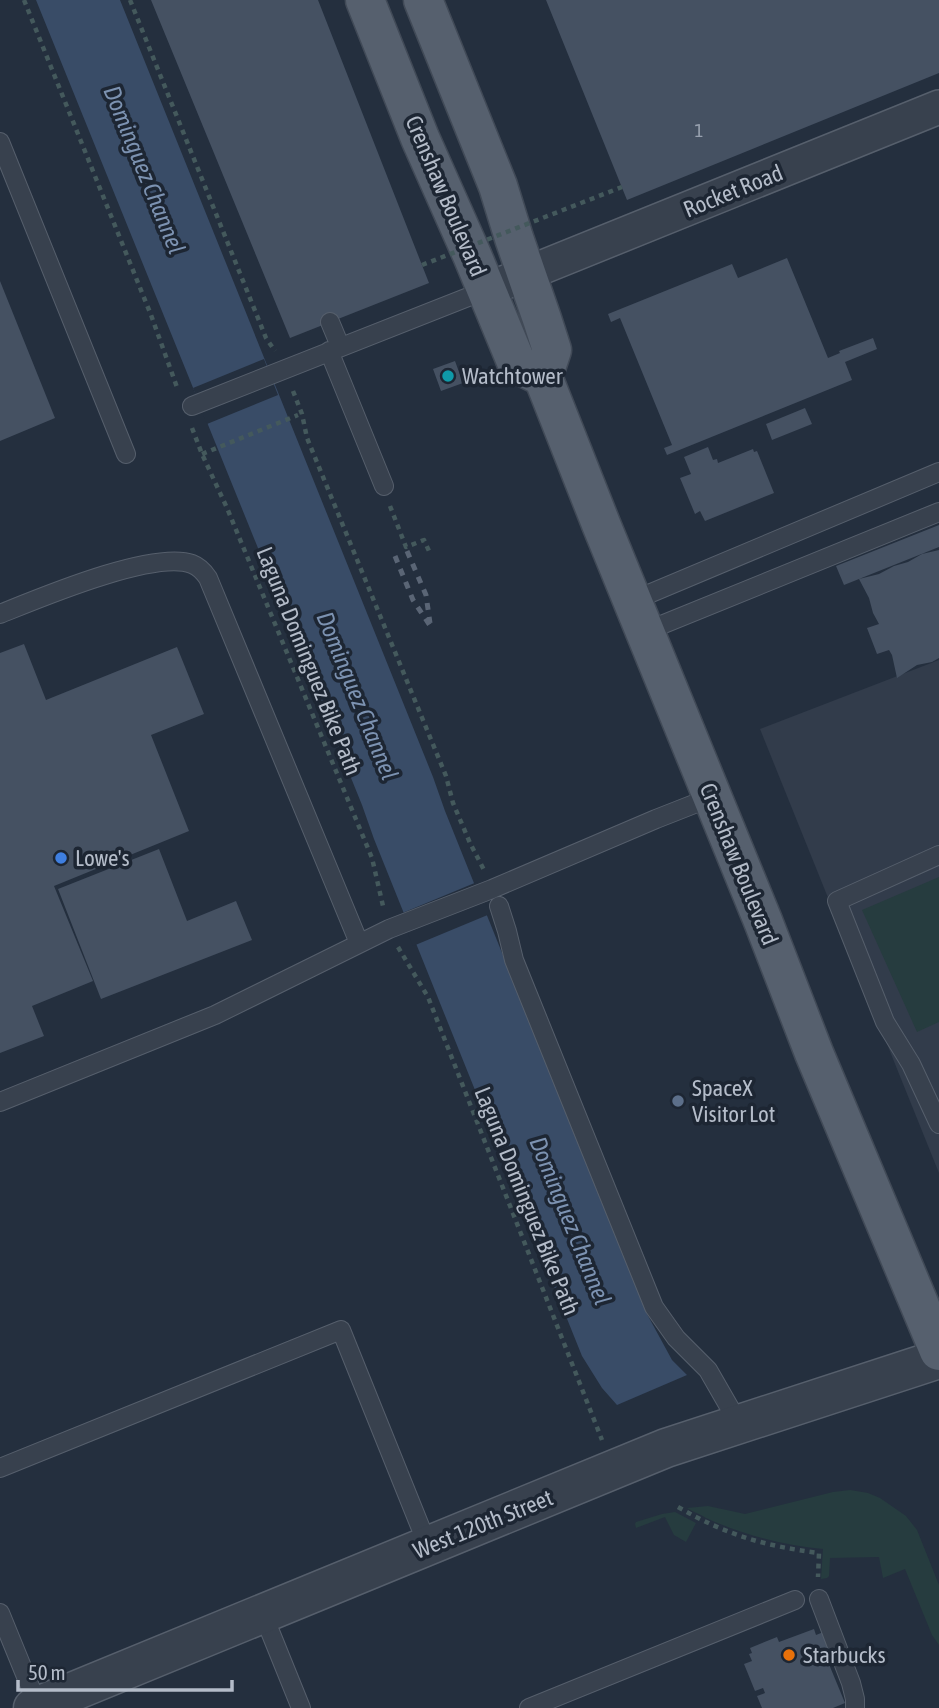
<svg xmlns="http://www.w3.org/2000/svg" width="939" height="1708" font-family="'Asap Condensed',sans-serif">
<rect width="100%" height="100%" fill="#242f3e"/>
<!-- airport -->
<path fill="#323c4b" d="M939,660v513l-179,-444z"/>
<!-- green -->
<path fill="#263c3f" d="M939,877v145l-22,10 -55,-122z
M850,1490l18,3 12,5 26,18 11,14 22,55v60l-7,-10 -27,-66 -22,9 -4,-21 -49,1 -1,18 -2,2 -6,1 2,-30c-41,-4 -79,-14 -117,-31 -6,-4 -13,-6 -19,-10l21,-2 37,8 88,-22z
M675,1512l21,11 -10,19 -12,-7 -9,-18 -29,11 -1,-4 1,-2 26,-8z"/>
<!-- water -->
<path fill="#394c67" d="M36,0h84l313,777 12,34 202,503 25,46 15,15 -70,30 -15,-17 -20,-32 -208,-517 -12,-34z"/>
<!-- pier -->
<path fill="#242f3e" d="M264,359l14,36 -71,29 -14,-36z
M477,882l13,32 -77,32 -13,-32z"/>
<!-- building -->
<path fill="#455162" d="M151,0h167l111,283 -139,55z
M546,0h393v73l-312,127z
M787,258l41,100 12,-5 -1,-2 34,-13 4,11 -32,13 7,18 -185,75 -3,-7 8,-3 -52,-127 -9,4 -3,-8 124,-50 6,14z
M0,281l55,137 -55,23z
M455,361l8,22 -22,8 -8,-22z
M805,408l7,16 -40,16 -6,-16z
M708,447l5,13 4,-1 1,4 35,-14 1,3 3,-1 17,42 -69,28 -5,-10 -5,3 -15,-36 11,-4 -7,-17z
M939,525v22l-95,38 -8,-19z
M939,550v108l-7,4 -15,3 -20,13 -5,-23 -3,-5 -12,4 -10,-26 12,-4 -6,-11 -4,-15 -10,-19 20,-5 15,-8 14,-4 14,-8z
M24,644l22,56 131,-53 27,67 -53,21 38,96 -135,55 39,95 -61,25 12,30 -44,17v-400z
M159,849l28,72 49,-20 16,39 -151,59 -43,-110z
M814,1629l2,6 10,-4 9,22 -9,4 19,46 -12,5h-71l-5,-12 8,-3 -2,-5 -8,3 -11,-27 8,-3 -3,-7 3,-1 -2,-5 27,-11 2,5z"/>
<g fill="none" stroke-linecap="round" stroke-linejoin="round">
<!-- service casing -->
<g stroke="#565f6c" stroke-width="20">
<path id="service" d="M0,142l126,312
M330,322l10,24
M329,351l55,135
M192,406l294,-116
M632,601l307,-129
M0,614c40,-16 153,-64 192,-50 8,3 12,8 16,14l151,365
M644,632l295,-120
M939,855l-102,46 48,121 26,42 28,60
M499,906l8,25 7,29 140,347 22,31 32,32 31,54
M0,1102l215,-87 174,-86 103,-40 164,-70 56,-22
M0,1468l341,-138 87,216
M819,1599l32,84 4,16v9
M0,1613l38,93
M263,1614l38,94
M529,1708l266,-108"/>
</g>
<!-- minor casing -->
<g stroke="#565f6c" stroke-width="36">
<path id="minor" d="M486,290l453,-183"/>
</g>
<!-- tertiary casing -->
<g stroke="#565f6c" stroke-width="41">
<path id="tertiary" d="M33,1708l633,-260 273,-89"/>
</g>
<!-- primary casing -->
<g stroke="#414a57" stroke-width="41">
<path id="primary" d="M365,0l55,138 52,117 45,109 26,13
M423,0l75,186 16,52 28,81 10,31 -9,27 58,147 162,397 51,132 125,298"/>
</g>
<!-- path -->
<path stroke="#44595c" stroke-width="4.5" stroke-dasharray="5 5" stroke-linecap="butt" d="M24,0l127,315 27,75
M130,0l136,338 9,13
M293,391l9,23 5,24 139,338 7,27 17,40 14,27
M192,428l10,26 25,54 145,350 11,48
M202,454l96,-39
M390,506l16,41 18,-7 5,11
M398,947l30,50 174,443
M678,1507c48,28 87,39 141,46l-1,24"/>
<!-- service -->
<use href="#service" stroke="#38414e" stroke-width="18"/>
<!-- minor -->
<use href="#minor" stroke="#38414e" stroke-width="33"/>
<!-- tertiary -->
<use href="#tertiary" stroke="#38414e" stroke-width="38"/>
<!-- primary -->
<use href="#primary" stroke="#56606e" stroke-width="38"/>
<!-- rail -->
<path stroke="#5a6575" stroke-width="5" stroke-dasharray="7 7" stroke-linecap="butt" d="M407,551l19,44 4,28
M395,556l18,44 18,27"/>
<!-- path-bridge -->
<path stroke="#44595c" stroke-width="4.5" stroke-dasharray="5 5" stroke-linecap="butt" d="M422,265l200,-78"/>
</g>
<!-- markers -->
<circle fill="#0f9aa8" stroke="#1d2633" stroke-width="2.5" cx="448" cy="376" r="7"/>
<circle fill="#3f7fe0" stroke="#1d2633" stroke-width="2.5" cx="61" cy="858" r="7"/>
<circle fill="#5c6f8a" stroke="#1d2633" stroke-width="2.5" cx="678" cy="1101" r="7"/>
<circle fill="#e8710a" stroke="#1d2633" stroke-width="2.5" cx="789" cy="1655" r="7"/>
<g text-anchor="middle" stroke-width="7" stroke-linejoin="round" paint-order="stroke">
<!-- number labels -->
<g font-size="19" fill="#98a1af">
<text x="699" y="137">1</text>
</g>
<!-- street labels -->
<g font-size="23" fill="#b4bcc9" stroke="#1d2633">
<text transform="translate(733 191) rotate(-22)" y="8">Rocket Road</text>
<text transform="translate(446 196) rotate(67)" y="8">Crenshaw Boulevard</text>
<text transform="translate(309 661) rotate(68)" y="8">Laguna Dominguez Bike Path</text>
<text transform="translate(739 864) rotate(68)" y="8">Crenshaw Boulevard</text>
<text transform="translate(527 1201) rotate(68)" y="8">Laguna Dominguez Bike Path</text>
<text transform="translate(483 1524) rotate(-22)" y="8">West 120th Street</text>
</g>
<!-- poi labels -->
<g font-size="23" fill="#b4bcc9" stroke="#1d2633" text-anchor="start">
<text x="462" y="384">Watchtower</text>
<text x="75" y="866">Lowe's</text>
<text x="692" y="1096">SpaceX<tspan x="692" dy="26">Visitor Lot</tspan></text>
<text x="803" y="1663">Starbucks</text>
</g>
<!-- water labels -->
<g font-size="24" font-style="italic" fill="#7c92b1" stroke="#1d2633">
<text transform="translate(144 170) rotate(68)" y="8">Dominguez Channel</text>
<text transform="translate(357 696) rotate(68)" y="8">Dominguez Channel</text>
<text transform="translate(570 1221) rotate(68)" y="8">Dominguez Channel</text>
</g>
</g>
<!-- scale -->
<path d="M18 1680v10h214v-10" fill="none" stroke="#b4bcc9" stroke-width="3.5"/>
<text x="28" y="1680" font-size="21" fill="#b4bcc9" stroke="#1d2633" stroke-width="5" paint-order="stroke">50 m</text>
</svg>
